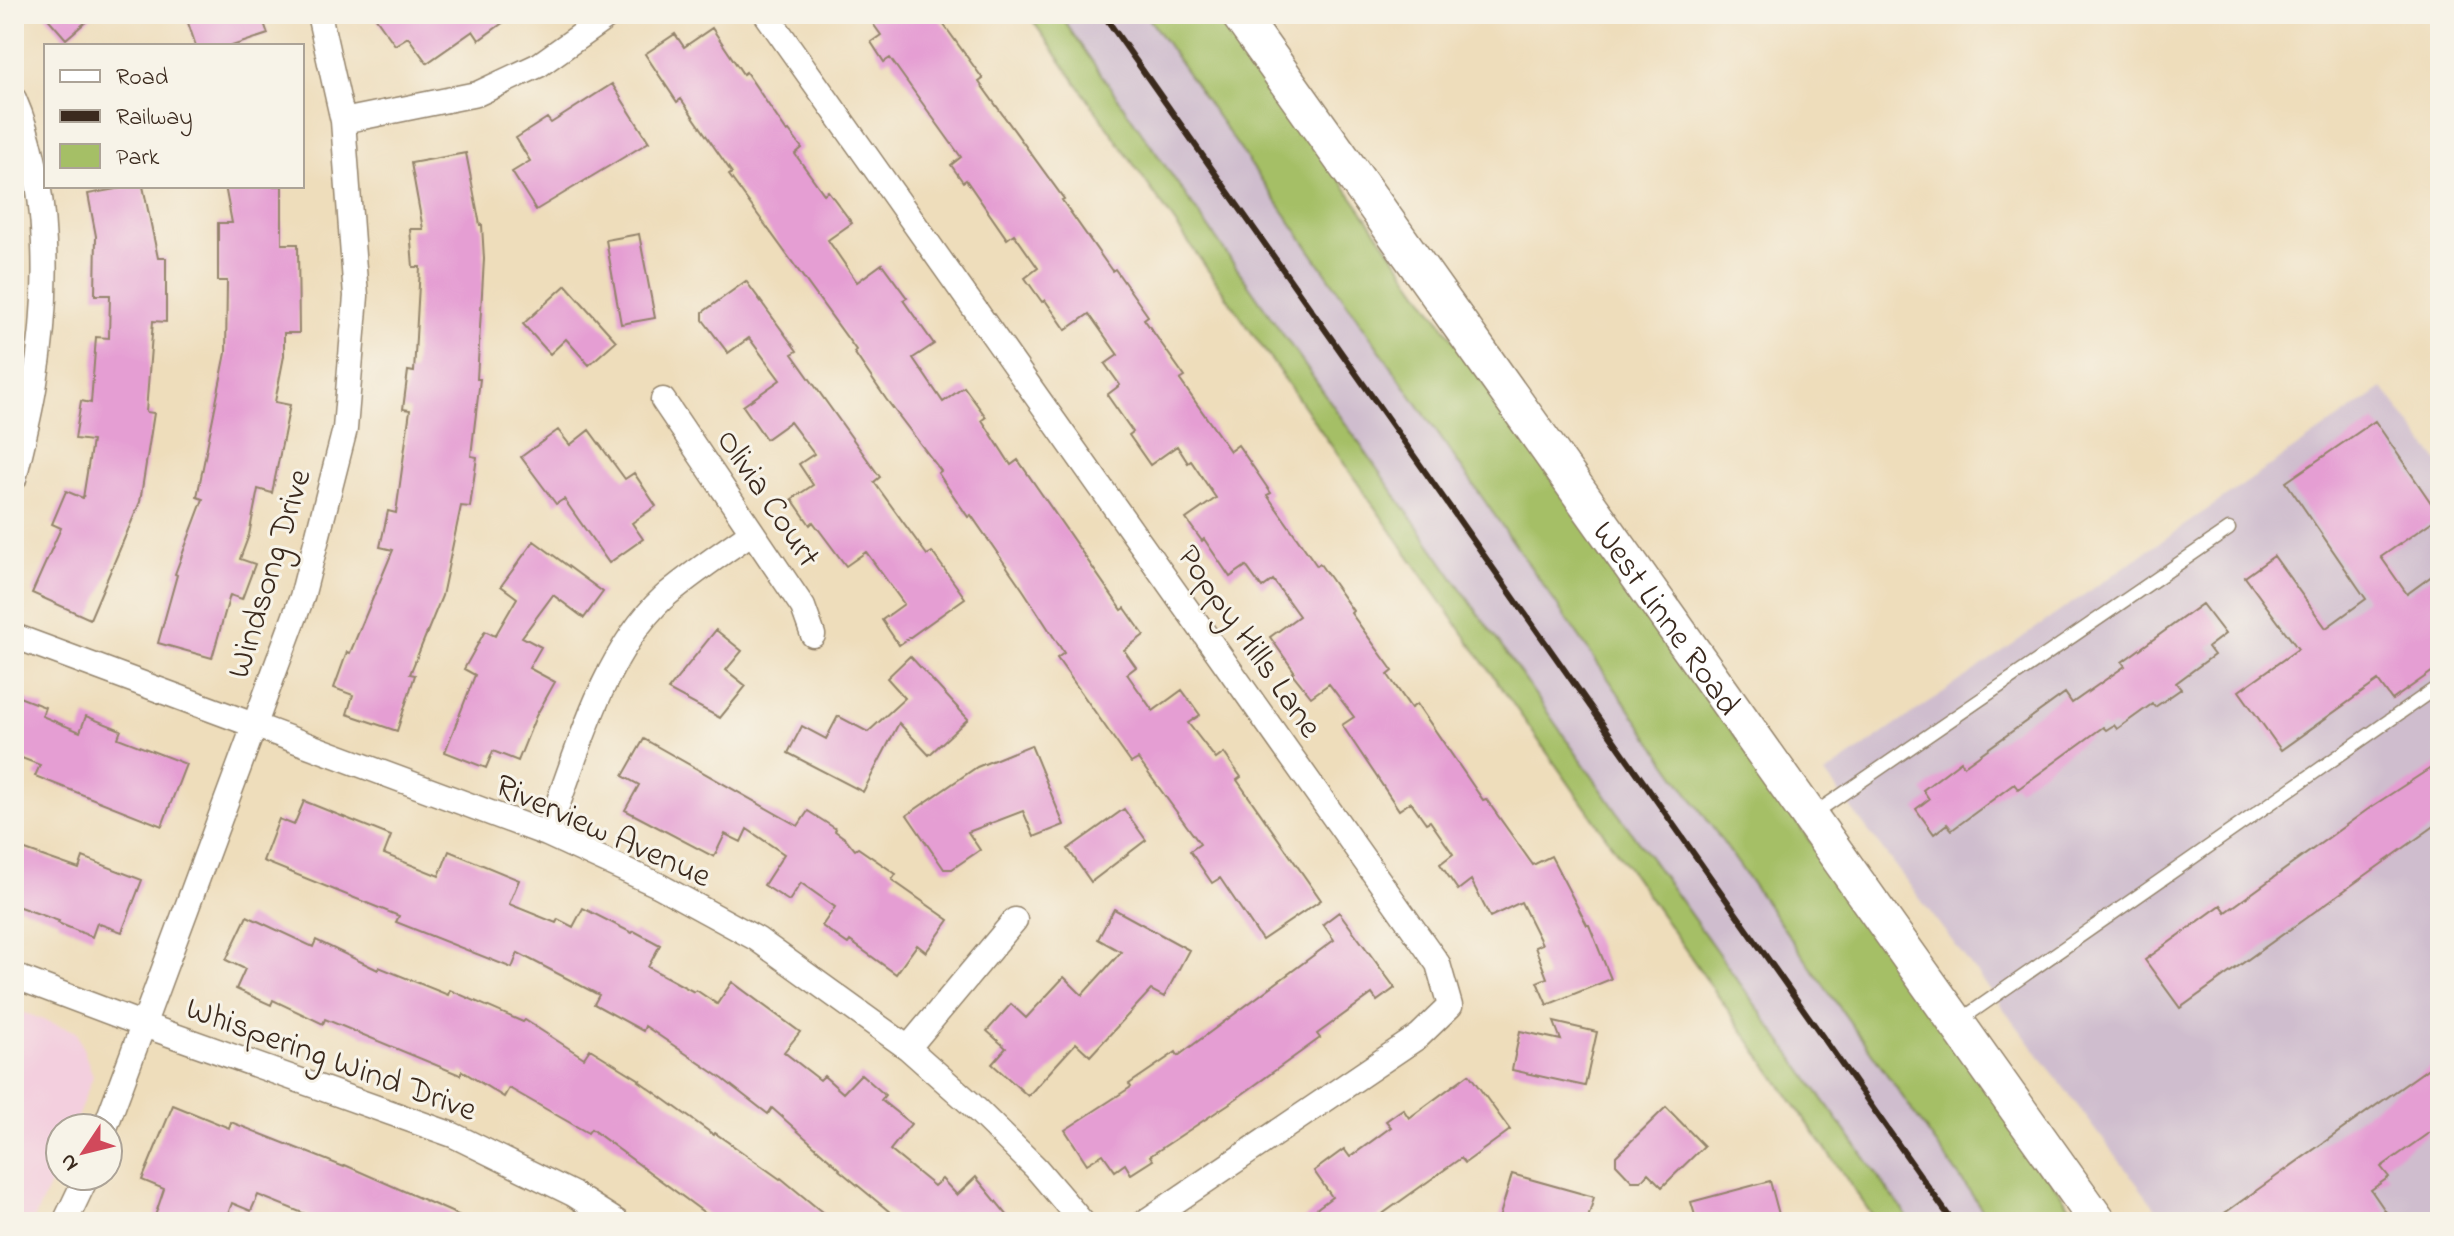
<svg xmlns="http://www.w3.org/2000/svg" width="2454" height="1236" font-family="'Indie Flower',sans-serif">
<rect width="100%" height="100%" fill="#f7f3e8"/>
<filter id="ink" filterUnits="userSpaceOnUse"><feTurbulence type="fractalNoise" baseFrequency=".0125" numOctaves="2"/><feDisplacementMap in="SourceGraphic" scale="16" xChannelSelector="R" yChannelSelector="G"/><feConvolveMatrix kernelMatrix="1 2 1 2 8 2 1 2 1" color-interpolation-filters="sRGB"/></filter>
<filter id="wash" filterUnits="userSpaceOnUse"><feTurbulence type="fractalNoise" baseFrequency=".006" numOctaves="4" result="noise"/><feDisplacementMap in="SourceGraphic" scale="32" xChannelSelector="R" yChannelSelector="G"/><feGaussianBlur stdDeviation="1.8" result="paint"/><feColorMatrix in="noise" values="0 0 0 0 0 0 0 0 0 0 0 0 0 0 0 0 0 1.4 0 .05"/><feComposite in="paint" operator="in"/></filter>
<g filter="url(#wash)">
<rect width="100%" height="100%" fill="#edb"/>
<!-- built -->
<path fill="#f3cfde" d="M14,1009l63,23 16,44 -20,52h-13v34l-27,60h-19z"/>
<!-- industrial -->
<path fill="#cfbdce" d="M1028,14h194l859,1208h-205z
M2383,388l57,76v758h-274l-341,-448z"/>
<!-- green -->
<path fill="#a5bf66" stroke="#707442" stroke-width="2" d="M1028,14h31l561,802 291,406h-34z
M1146,14h76l859,1208h-90l-322,-456z"/>
<g id="blocks">
<!-- building -->
<path fill="#e59ed3" d="M44,14h51l-29,25z
M185,14h76l7,20 -36,12h-36z
M373,14h142l-36,26 -6,-9 -46,32 -19,-26 -13,8z
M866,14h70l47,65 -4,3 85,117 -2,1 50,71 3,-2 33,47 -4,3 41,58 -5,3 50,71 8,-6 33,48 -4,2 50,71 3,-2 33,47 -2,2 42,58 -5,4 23,33 6,-4 66,96 3,-1 47,66 18,-9 36,69h2l22,54 -64,26 -10,-23 10,-4 -12,-31 7,-3 -21,-42 -31,15 -19,-37 -13,10 -18,-26 13,-10 -23,-33 -4,2 -15,-21 -12,8 -57,-85 12,-8 -25,-33 -18,13 -19,-24 2,-2 -24,-34 29,-21 -26,-36 -11,8 -16,-22 -16,11 -26,-38 -2,2 -16,-22 30,-21 -25,-37 -3,2 -11,-17 -27,19 -21,-30 4,-3 -26,-37 13,-10 -15,-21 13,-9 -29,-41 -23,16 -21,-30 -3,2 -17,-24 13,-10 -24,-34 -7,5 -41,-59 -3,2 -12,-17 10,-8 -71,-99 -6,4 -13,-20 10,-7z
M712,28l31,46 3,-2 41,60 2,-1 13,17 -7,6 29,40 4,-3 24,32 -24,17 29,42 25,-18 25,34 -4,2 31,44 -21,14 30,44 21,-15 22,30 -4,3 29,45 7,-5 104,150 3,-2 19,27 -20,15 12,17 -9,7 26,37 29,-21 18,25 -12,8 28,36 8,-6 17,24 -4,3 84,120 -59,40 -42,-62 -8,5 -22,-32 10,-7 -62,-85 -7,4 -74,-105 7,-5 -41,-63 -52,-75 -3,2 -30,-44 3,-2 -55,-72 -32,-47 2,-2 -127,-175 3,-2 -51,-74 -4,3 -32,-48 30,-20 9,13z
M612,84l37,58 -113,68 -24,-38 18,-11 -14,-23 31,-20 4,5z
M466,153l14,72h2l2,34 -7,120h3l-9,77 6,1 -7,50 -9,-1 -19,90 -32,78 5,1 -18,56 -50,-17 6,-19 -19,-7 13,-36 3,1 43,-103 -13,-3 8,-36 8,2 14,-103 -7,-1 5,-38 6,1 6,-105h-7l-3,-38h13l-12,-66z
M132,186h11l15,72h8v64l-13,-1 -7,91 8,1 -14,89 -50,117 -58,-26 29,-65 -9,-4 14,-33 17,7 9,-57 -17,-2 6,-38 10,2 5,-66 13,1 1,-43h-15l1,-59 -8,-42z
M225,186h57v58h16l1,89h-15v23l-9,46 15,3 -18,88 -14,-4 -9,46 -9,24 15,5 -13,35 -12,-4 -18,63 -54,-15 19,-68 -2,-1 28,-75 -6,-2 29,-144 1,-72h-9v-58h14z
M639,234l16,84 -34,6 -15,-84z
M746,281l51,70 -5,3 88,123 -6,5 53,73 5,-3 33,46 -66,47 -17,-25 22,-16 -38,-52 -20,14 -33,-44 -3,3 -18,-26 21,-14 -14,-21 15,-10 -24,-32 -24,17 -23,-33 37,-26 -31,-42 -21,15 -25,-33v-8z
M566,285l50,56 -27,24 -23,-26 -16,15 -27,-30z
M2375,421l65,95 -59,41 26,37 33,-24v96l-48,34 -14,-19 -97,69 -42,-59 59,-42 -53,-72 29,-21 52,72 40,-29 -80,-117z
M558,430l12,15 19,-15 36,49 9,-6 22,33 -24,17 11,16 -34,24 -45,-64 -8,5 -35,-47z
M534,541l69,51 -19,26 -31,-23 -31,42 19,10 -12,21 26,14 -19,34 -18,45 -25,-10 -7,17 -41,-16 30,-77 -11,-6 21,-38 10,5 22,-38 -16,-12z
M2202,604l23,30 -17,13 6,8 -38,28 5,6 -26,18 -3,-3 -35,25 -3,-4 -8,5 -3,-3 -85,62 -4,-5 -62,46 -5,-6 -13,10 -18,-25 13,-10 -6,-9 38,-29 3,5 101,-73 7,10 53,-37 -3,-4z
M716,630l26,21 -16,19 20,16 -26,32 -52,-28z
M910,656l58,63 -39,36 -30,-32 -36,69 -75,-39 14,-27 24,13 12,-23 30,16 37,-34 -18,-20z
M14,695l31,12 -3,9 38,16 6,-16 35,14 -3,8 68,26 -24,62 -127,-50 5,-11 -26,-10z
M644,739l154,87 10,-15 28,18 -1,2 11,8 9,11 3,-2 38,26 -4,6 57,40 -23,32 -9,-7 -21,29 -46,-33 -2,3 -26,-18 13,-19 -34,-24 -12,18 -25,-16 20,-31 -37,-25 -6,13 -16,-8 -11,23 -89,-47 14,-25 -16,-9z
M1031,745l33,80 -30,12 -11,-26 -55,21 12,18 -28,19h-8l-37,-54 70,-48z
M2440,762v60l-260,186 -35,-48 76,-55 5,7 145,-105z
M304,801l87,35 -7,18 55,22 10,-25 70,29 -10,24 47,19 2,-4 15,8 10,-19 49,25 2,-2 26,14 -12,22 46,25 2,-2 21,14 15,-22 68,50 -16,20 36,28 4,-4 19,17 18,-19 24,21 -4,5 30,24 -21,26 44,36 8,-7 15,16 19,-18 37,45h-111l-63,-52 1,-1 -68,-61 -4,6 -45,-35 -78,-53 -2,5 -49,-27 5,-9 -81,-42 -6,15 -116,-46 3,-6 -136,-55 16,-42 15,6z
M1124,809l22,31 -55,42 -23,-33z
M14,846l65,23 4,-12 59,23 -20,52 -25,-9 -5,14 -34,-14 1,-2 -45,-16z
M1114,909l75,41 -25,47 -13,-7 -61,66 -14,-13 -48,53 -36,-32 14,-16 -19,-17 24,-27 15,14 38,-41 18,18 39,-43 -23,-13z
M1339,912l56,76 -18,13 -5,-7 -55,40 3,4 -90,65 -80,53 3,4 -22,14 -6,-10 -10,7 -12,-17 -16,10 -22,-34 66,-43 -2,-3 47,-32 2,4 156,-116 -11,-16z
M247,916l66,31 3,-7 62,30 1,-3 69,28 2,-5 73,32 2,-2 59,38 6,-9 50,31 -1,1 75,54 1,-2 65,46 1,-1 53,44h-117l-126,-93 -3,4 -79,-45 -5,9 -42,-26 -2,4 -135,-56 -2,5 -50,-24 -2,5 -35,-16 9,-20 -19,-9z
M1554,1022l43,10 -12,54 -73,-16 8,-39 41,9z
M2440,1060v65l-59,42 8,10 -18,13 22,32h-181z
M1469,1074l41,56 -45,33 -4,-5 -90,64h-72l33,-25 -18,-26 30,-22 6,8 41,-30 -5,-6 17,-12 6,9z
M173,1105l56,23 2,-6 113,45 1,-2 129,57h-149l-67,-27 -7,16 -19,-8 -7,19h-72l11,-33 -22,-9z
M1666,1107l38,39 -42,41 -14,-14 -7,8h-9l-16,-17v-8z
M1512,1174l82,23 -7,25h-89z
M1770,1181l11,41h-84l-6,-20z"/>
</g>
</g>
<g filter="url(#ink)">
<use href="#blocks" fill-opacity="0" stroke="#94846c" stroke-width="2"/>
<g fill="none" stroke-linecap="round" stroke-linejoin="round">
<!-- lane casing -->
<g stroke="#94846c" stroke-width="15">
<path id="lane" d="M1812,815l417,-286
M1959,1021l481,-336"/>
</g>
<!-- street casing -->
<g stroke="#94846c" stroke-width="27">
<path id="street" d="M766,14l672,950 12,42 -31,30 -274,186
M14,99c37,85 36,199 20,290 -5,30 -13,60 -20,90
M343,121l134,-27 62,-29 72,-51
M663,400l140,207 10,28
M14,636l533,198 111,51 99,54 151,109 63,56 65,64 46,54
M547,834c29,-76 55,-179 116,-236 27,-24 60,-45 89,-66
M14,976l130,49 309,110 120,59 44,28
M908,1048l107,-128
M105,1128l197,-531 43,-168 11,-133 -13,-175 -24,-107
M65,1222l22,-46"/>
</g>
<!-- primary casing -->
<g stroke="#94846c" stroke-width="39">
<g id="primary">
<path id="s1" d="M1239,14l859,1208"/>
</g>
</g>
<!-- lane -->
<use href="#lane" stroke="#fff" stroke-width="12"/>
<!-- street -->
<use href="#street" stroke="#fff" stroke-width="24"/>
<!-- primary -->
<use href="#primary" stroke="#fff" stroke-width="36"/>
<!-- rail -->
<path stroke="#3b2a1e" stroke-width="6" d="M1103,14l850,1208"/>
</g>
</g>
<g text-anchor="middle" stroke-width="6" stroke-linejoin="round" paint-order="stroke">
<!-- street labels -->
<g font-size="34" fill="#3b2a1e" stroke="#f7f3e8">
<text transform="translate(770 497) rotate(56)" y="12">Olivia Court</text>
<text transform="translate(267 573) rotate(-73)" y="12">Windsong Drive</text>
<text dy="12" stroke="none"><textPath href="#s1" startOffset="740">West Linne Road</textPath></text>
<text transform="translate(1251 640) rotate(55)" y="12">Poppy Hills Lane</text>
<text transform="translate(604 829) rotate(24)" y="12">Riverview Avenue</text>
<text transform="translate(332 1057) rotate(20)" y="12">Whispering Wind Drive</text>
</g>
</g>
<!-- margin -->
<rect width="2454" height="1236" fill="none" stroke="#f7f3e8" stroke-width="48"/>
<!-- legend -->
<rect x="44" y="44" width="260" height="144" fill="#f7f3e8" stroke="#aca397" stroke-width="2"/>
<rect x="60" y="70" width="40" height="12" fill="#ffffff" stroke="#aca397" stroke-width="2"/>
<text x="116" y="84" font-size="24" fill="#3b2a1e">Road</text>
<rect x="60" y="110" width="40" height="12" fill="#3b2a1e" stroke="#aca397" stroke-width="2"/>
<text x="116" y="124" font-size="24" fill="#3b2a1e">Railway</text>
<rect x="60" y="144" width="40" height="24" fill="#a5bf66" stroke="#aca397" stroke-width="2"/>
<text x="116" y="164" font-size="24" fill="#3b2a1e">Park</text>
<!-- north arrow -->
<g transform="translate(84 1152) rotate(235)"><circle r="38" fill="#f7f3e8" stroke="#aca397" stroke-width="2"/>
<path d="M0-6L14 30L0 20L-14 30Z" fill="#d1495b"/>
<text y="-12" font-size="22" font-weight="bold" text-anchor="middle" fill="#3b2a1e">N</text>
</g>
</svg>
